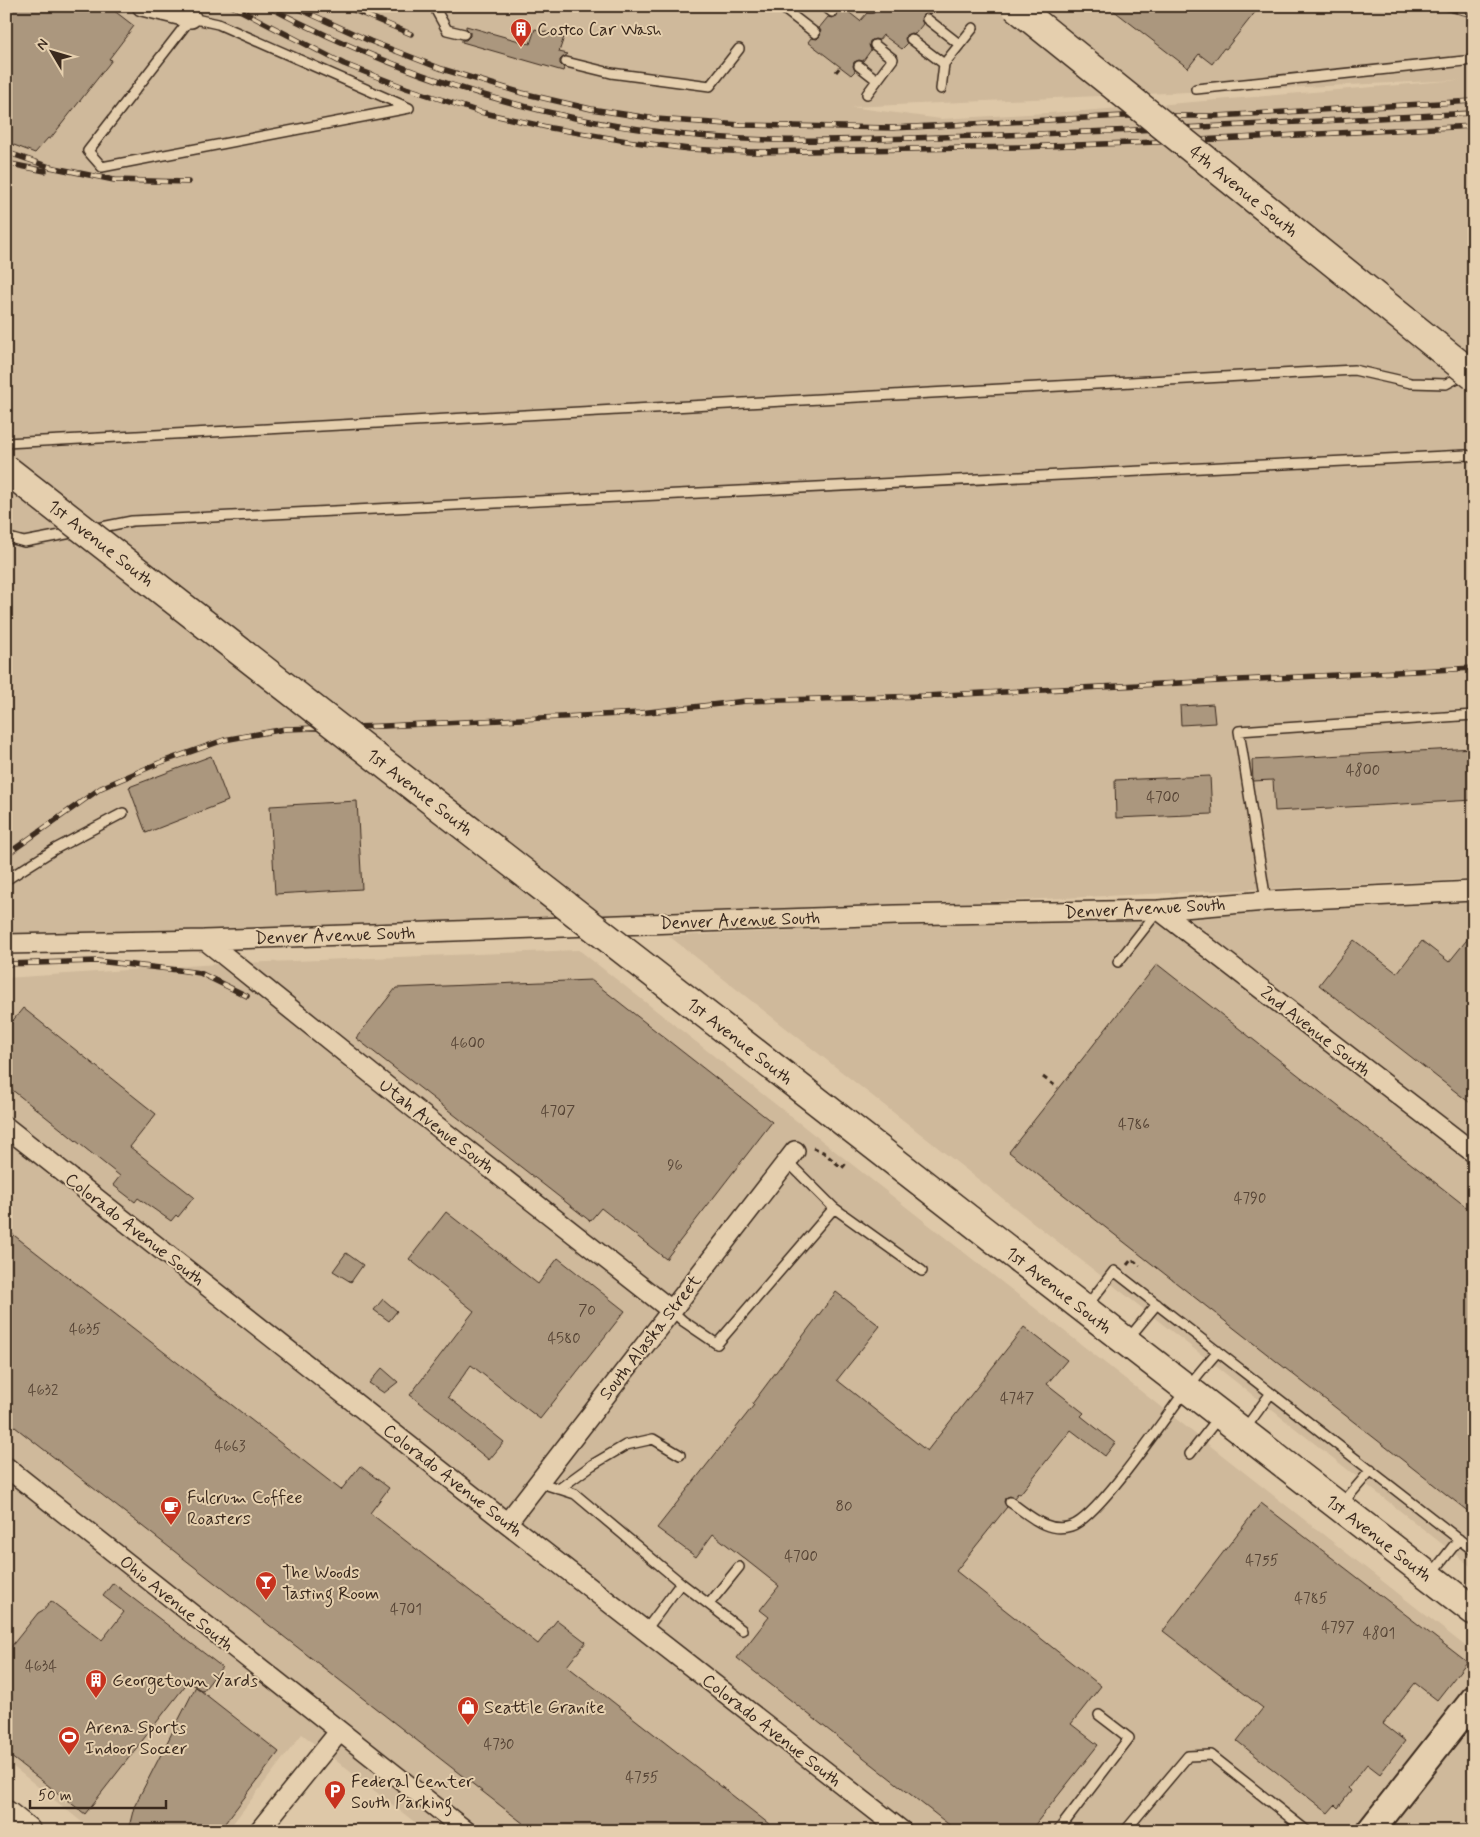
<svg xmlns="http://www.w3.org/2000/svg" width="1480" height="1837" font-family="Mynerve,sans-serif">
<rect width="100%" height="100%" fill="#dec8a8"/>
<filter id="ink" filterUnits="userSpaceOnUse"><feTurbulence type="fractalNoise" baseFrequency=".02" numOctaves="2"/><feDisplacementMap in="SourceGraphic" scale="10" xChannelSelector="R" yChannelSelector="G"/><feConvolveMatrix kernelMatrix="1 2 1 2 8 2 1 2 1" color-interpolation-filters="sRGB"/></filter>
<g filter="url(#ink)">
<!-- built -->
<path fill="#cfb99b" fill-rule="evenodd" d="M6,6h1468v873l-1468,68zM1459,80l-376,31 -142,8 -90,-12z
M1474,900v669l-805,-633z
M579,950l895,703v178h-1048l-124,-97 -75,97h-134l-87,-70v-783l211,-14z"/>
<!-- building -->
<path fill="#ab977e" stroke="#3b2a1e" d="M6,6h102l26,20 -25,33 3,1 -62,79 -2,-1 -13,15 -29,-11z
M836,6h5l19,15 7,-8h7l2,-7h60l-6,8 -5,-1 -3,3 -1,3 2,5 -8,10 -4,-1 -5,2 -1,4 2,5 -5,5 -19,-14 -4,5 -4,-1 -5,2 -1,4 2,5 -8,11 -4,-1 -5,2 -1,4 2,5 -4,4 -43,-33 3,-4 6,1 3,-3 1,-5 -2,-3 9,-11 4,1 5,-2 1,-4z
M1108,6h152l-34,43 -2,-1 -12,16 -13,-10 -11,14z
M466,26l64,18 5,-15 29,8 -5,15 9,2 -8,6v4l4,4 -1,3 -101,-29v-2h4l4,-4v-4l-4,-4z
M1213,704l2,19 -34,2 -1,-19z
M1474,748v52l-199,11 -2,-31 -20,1 -1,-21z
M211,756l17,45 -82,32 -17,-46z
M1210,776l2,38 -96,4 -1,-38z
M357,801l5,88 -87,5 -5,-88z
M1474,931v175l-155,-121 35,-45 43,33 25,-32 27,21z
M1157,964l317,249v303l-465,-364z
M591,980l181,142 -106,137 -65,-51 -11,13 -234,-183 40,-50z
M23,1008l133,106 -26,33 64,50 -16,20 -2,-2 -5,6 -33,-23 -3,4 -22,-17 7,-9 -114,-91v-56z
M446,1212l92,72 20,-26 67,53 -85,108 -69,-54 -23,32 56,45 -15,18 -50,-41 1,-1 -30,-23 64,-84 -65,-52z
M6,1229l335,261 19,-24 29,22 -19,25 168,131 19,-24 29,22 -19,24 211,165h-245l-527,-411z
M346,1253l17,12 -12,17 -18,-11z
M836,1292l44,34 -43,54 90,71 97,-124 43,33 -20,24 37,29 -3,3 34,27 -10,13 -34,-26 -51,64 -2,-1 -4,5 -4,-2 -5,2 -1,4 3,5 -51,64 145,115 -30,38 27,21 -68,86h-73l-220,-173 32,-41 -9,-7 19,-24 -66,-52 -17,23 -39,-29 97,-123 -2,-1z
M383,1299l14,12 -8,10 -15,-11z
M382,1368l16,14 -14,11 -15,-10z
M1261,1503l206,159 -30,38 -22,-17 -32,41 22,17 -25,33 -13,-10 -19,24 3,3 -13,17 -3,-3 -7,8 -91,-72 26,-33 -100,-77z
M113,1583l109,84 -19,24 -7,-4 83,65 -60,79h-91l6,-24 62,-121 -8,-4 -103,132 -79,-61v-100l32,-40 7,-4 6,-8 51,39 22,-28 -21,-16z"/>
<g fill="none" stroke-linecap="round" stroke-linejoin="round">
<!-- lane casing -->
<g stroke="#3b2a1e" stroke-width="12">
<path id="lane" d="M780,6l35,27
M824,6l8,6
M868,6l2,2
M437,12l10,18 17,4
M191,18l27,6 191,84 -307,59 -14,-16z
M927,19l32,25
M911,39l33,25
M566,62l45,11 99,13 29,-37
M859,66l18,14
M941,89l3,-25 29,-36
M1196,89l278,-29
M867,94l26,-35 -18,-14
M6,443l1348,-73 57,13 35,1 19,-10
M92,529l40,-8 1334,-66 8,2
M6,537l18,5 53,-10
M6,880l49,-31 68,-36
M1266,901l-27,-170 235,-16
M1118,962l40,-51
M834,1208l88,63
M1086,1307l28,-36 360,280
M671,1310l12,11 34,23 117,-136 -47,-47
M1128,1339l29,-35
M1244,1430l27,-37
M1190,1454l29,-37
M538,1482l37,12 106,89
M559,1489l33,-24 34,-20 27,-6 27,16
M1010,1502c18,12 37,32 61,24 27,-8 94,-109 115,-136 10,-14 21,-26 32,-39
M1341,1505l30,-35
M1431,1575l28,-36
M709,1604l30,-37
M645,1631l36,-48 61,47
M1058,1831l71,-93 -30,-23
M1125,1831l63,-75 23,-1 96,76"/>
</g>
<!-- street casing -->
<g stroke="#3b2a1e" stroke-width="22">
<path id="street" d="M142,6l49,12
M1159,910l315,243
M205,940l210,169 256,201
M6,944l199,-4 691,-25 263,-5 107,-9 208,-10
M6,1127l501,396 395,308
M6,1467l460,364
M507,1523l288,-372
M259,1831l80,-99"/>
</g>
<!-- secondary casing -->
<g stroke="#3b2a1e" stroke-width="30">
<path id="secondary" d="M1370,1831l104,-132"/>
</g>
<!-- primary casing -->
<g stroke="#3b2a1e" stroke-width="31">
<path id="primary" d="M1021,1260l453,351"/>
</g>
<!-- highway casing -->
<g stroke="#3b2a1e" stroke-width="31">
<path id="highway" d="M6,1815l20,16"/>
</g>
<!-- path -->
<path stroke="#3b2a1e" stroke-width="3" stroke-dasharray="5 4" stroke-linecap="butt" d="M836,72l4,-5
M1043,1077l15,11
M813,1148l10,4 19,16 5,-6
M1127,1265l5,-6 8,7"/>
<!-- lane -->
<use href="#lane" stroke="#e5cfae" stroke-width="9"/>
<!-- street -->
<use href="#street" stroke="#e5cfae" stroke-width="19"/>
<!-- secondary -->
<use href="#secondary" stroke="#e5cfae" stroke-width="26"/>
<!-- primary -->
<use href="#primary" stroke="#e5cfae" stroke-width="28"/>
<!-- highway -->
<use href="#highway" stroke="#e5cfae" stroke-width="28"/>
<!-- rail casing -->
<g stroke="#3b2a1e" stroke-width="5.5">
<path id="rail" d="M232,6l112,58 62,24 74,24 71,16 76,13 62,8 61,3 269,-5 139,-5 316,-16
M267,6c120,63 252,108 386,125 106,15 214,8 321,5 167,-5 333,-14 500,-23
M293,6l77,35 72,28 80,24 69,16 65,10 85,6 152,3 230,-12h93l258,-15
M344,6l67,28
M1436,6l38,9
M6,152l44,15 64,13 74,2
M6,163l39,8
M6,855l95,-67 58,-25 65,-23 61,-11 99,-3 256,-13 106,-12 178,-5 550,-28
M6,964l91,-3 81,9 22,3 47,23"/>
</g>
<!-- rail -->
<use href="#rail" stroke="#e5cfae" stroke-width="4" stroke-dasharray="11" stroke-linecap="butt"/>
<!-- primary-bridge casing -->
<g stroke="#3b2a1e" stroke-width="31" stroke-linecap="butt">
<path id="primary-bridge" d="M1015,6l459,370
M6,469l1015,791"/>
</g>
<!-- primary-bridge -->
<use href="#primary-bridge" stroke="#e5cfae" stroke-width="28"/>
</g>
</g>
<!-- icons -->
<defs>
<g id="building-pin" transform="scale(1.125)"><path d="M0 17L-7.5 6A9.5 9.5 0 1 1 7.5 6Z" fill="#c8321e" stroke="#e5cfae"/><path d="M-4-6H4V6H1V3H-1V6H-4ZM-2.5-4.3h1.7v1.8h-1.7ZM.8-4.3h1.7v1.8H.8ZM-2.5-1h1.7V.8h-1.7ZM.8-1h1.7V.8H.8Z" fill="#fff"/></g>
<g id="cafe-pin" transform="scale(1.125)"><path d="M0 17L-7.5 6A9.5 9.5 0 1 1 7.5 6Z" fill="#c8321e" stroke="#e5cfae"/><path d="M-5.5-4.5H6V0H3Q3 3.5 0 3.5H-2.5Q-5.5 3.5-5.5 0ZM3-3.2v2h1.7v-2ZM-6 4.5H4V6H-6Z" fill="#fff"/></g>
<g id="bar-pin" transform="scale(1.125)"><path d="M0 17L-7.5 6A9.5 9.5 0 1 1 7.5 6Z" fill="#c8321e" stroke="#e5cfae"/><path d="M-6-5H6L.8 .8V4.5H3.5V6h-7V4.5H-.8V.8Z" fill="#fff"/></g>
<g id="shop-pin" transform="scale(1.125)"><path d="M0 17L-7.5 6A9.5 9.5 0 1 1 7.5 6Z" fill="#c8321e" stroke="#e5cfae"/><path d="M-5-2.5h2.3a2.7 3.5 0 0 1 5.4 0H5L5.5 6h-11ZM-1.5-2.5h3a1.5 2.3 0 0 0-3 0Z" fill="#fff"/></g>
<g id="stadium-pin" transform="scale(1.125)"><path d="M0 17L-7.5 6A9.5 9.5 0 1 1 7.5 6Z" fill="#c8321e" stroke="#e5cfae"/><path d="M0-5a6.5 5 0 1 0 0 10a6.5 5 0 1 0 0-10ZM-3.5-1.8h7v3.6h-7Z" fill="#fff"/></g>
<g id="parking-pin" transform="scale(1.125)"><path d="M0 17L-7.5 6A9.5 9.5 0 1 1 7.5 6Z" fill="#c8321e" stroke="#e5cfae"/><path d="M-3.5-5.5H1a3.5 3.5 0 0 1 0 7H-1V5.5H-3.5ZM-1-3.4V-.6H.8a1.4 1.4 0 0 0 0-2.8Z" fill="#fff"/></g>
</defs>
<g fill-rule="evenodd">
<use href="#building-pin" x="521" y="29"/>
<use href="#cafe-pin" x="171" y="1507"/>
<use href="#bar-pin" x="266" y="1582"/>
<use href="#building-pin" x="96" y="1680"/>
<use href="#shop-pin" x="468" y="1707"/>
<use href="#stadium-pin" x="69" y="1737"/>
<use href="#parking-pin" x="335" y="1791"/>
</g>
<g text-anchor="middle" stroke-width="4" stroke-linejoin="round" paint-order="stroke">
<!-- number labels -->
<g font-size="15" fill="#574536">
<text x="1363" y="775">4800</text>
<text x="1163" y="802">4700</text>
<text x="468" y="1048">4600</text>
<text x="558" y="1116">4707</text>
<text x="1134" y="1129">4786</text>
<text x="675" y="1170">96</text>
<text x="1250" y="1203">4790</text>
<text x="587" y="1315">70</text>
<text x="85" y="1334">4635</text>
<text x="564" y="1343">4580</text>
<text x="43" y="1395">4632</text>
<text x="1017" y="1403">4747</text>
<text x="230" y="1451">4663</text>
<text x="844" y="1511">80</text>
<text x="801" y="1561">4700</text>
<text x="1262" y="1565">4755</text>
<text x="1311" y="1603">4785</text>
<text x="406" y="1614">4701</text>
<text x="1338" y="1632">4797</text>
<text x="1379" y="1638">4801</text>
<text x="41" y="1671">4634</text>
<text x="499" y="1749">4730</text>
<text x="642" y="1782">4755</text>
</g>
<!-- poi labels -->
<g font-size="18" fill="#3b2a1e" stroke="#e5cfae" text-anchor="start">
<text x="537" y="35">Costco Car Wash</text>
<text x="187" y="1503">Fulcrum Coffee<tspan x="187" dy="21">Roasters</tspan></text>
<text x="282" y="1578">The Woods<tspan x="282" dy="21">Tasting Room</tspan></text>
<text x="112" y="1686">Georgetown Yards</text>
<text x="484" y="1713">Seattle Granite</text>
<text x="85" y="1733">Arena Sports<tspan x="85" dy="21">Indoor Soccer</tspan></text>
<text x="351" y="1787">Federal Center<tspan x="351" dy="21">South Parking</tspan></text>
</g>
<!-- street labels -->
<g font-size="18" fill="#3b2a1e" stroke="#e5cfae">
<text transform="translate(1244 191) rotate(39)" y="6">4th Avenue South</text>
<text transform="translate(101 543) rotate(38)" y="6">1st Avenue South</text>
<text transform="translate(420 792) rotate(38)" y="6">1st Avenue South</text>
<text transform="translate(1145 908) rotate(-3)" y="6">Denver Avenue South</text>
<text transform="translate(740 920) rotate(-2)" y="6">Denver Avenue South</text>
<text transform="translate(335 935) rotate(-2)" y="6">Denver Avenue South</text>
<text transform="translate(1316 1031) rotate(38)" y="6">2nd Avenue South</text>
<text transform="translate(740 1041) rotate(38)" y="6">1st Avenue South</text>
<text transform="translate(437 1126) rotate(38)" y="6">Utah Avenue South</text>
<text transform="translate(135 1229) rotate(38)" y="6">Colorado Avenue South</text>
<text transform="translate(1059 1290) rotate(38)" y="6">1st Avenue South</text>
<text transform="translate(650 1337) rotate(-52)" y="6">South Alaska Street</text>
<text transform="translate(453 1480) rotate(38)" y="6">Colorado Avenue South</text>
<text transform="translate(1379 1538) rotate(38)" y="6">1st Avenue South</text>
<text transform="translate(177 1603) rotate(39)" y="6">Ohio Avenue South</text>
<text transform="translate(772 1730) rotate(38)" y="6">Colorado Avenue South</text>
</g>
</g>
<!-- margin -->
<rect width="1480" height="1837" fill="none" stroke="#e5cfae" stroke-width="25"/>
<rect x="12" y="12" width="1455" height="1812" fill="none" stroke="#3b2a1e" stroke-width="2" filter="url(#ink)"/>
<!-- north arrow -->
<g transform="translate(52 52) rotate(308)" stroke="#e5cfae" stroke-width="4" paint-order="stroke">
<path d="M0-4L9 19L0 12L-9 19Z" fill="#3b2a1e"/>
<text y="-8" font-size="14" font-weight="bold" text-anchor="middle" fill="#3b2a1e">N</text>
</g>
<!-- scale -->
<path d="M30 1800v8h136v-8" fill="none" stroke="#3b2a1e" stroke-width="2.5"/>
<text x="38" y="1800" font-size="15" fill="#3b2a1e" stroke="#e5cfae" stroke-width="4" paint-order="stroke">50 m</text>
</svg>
